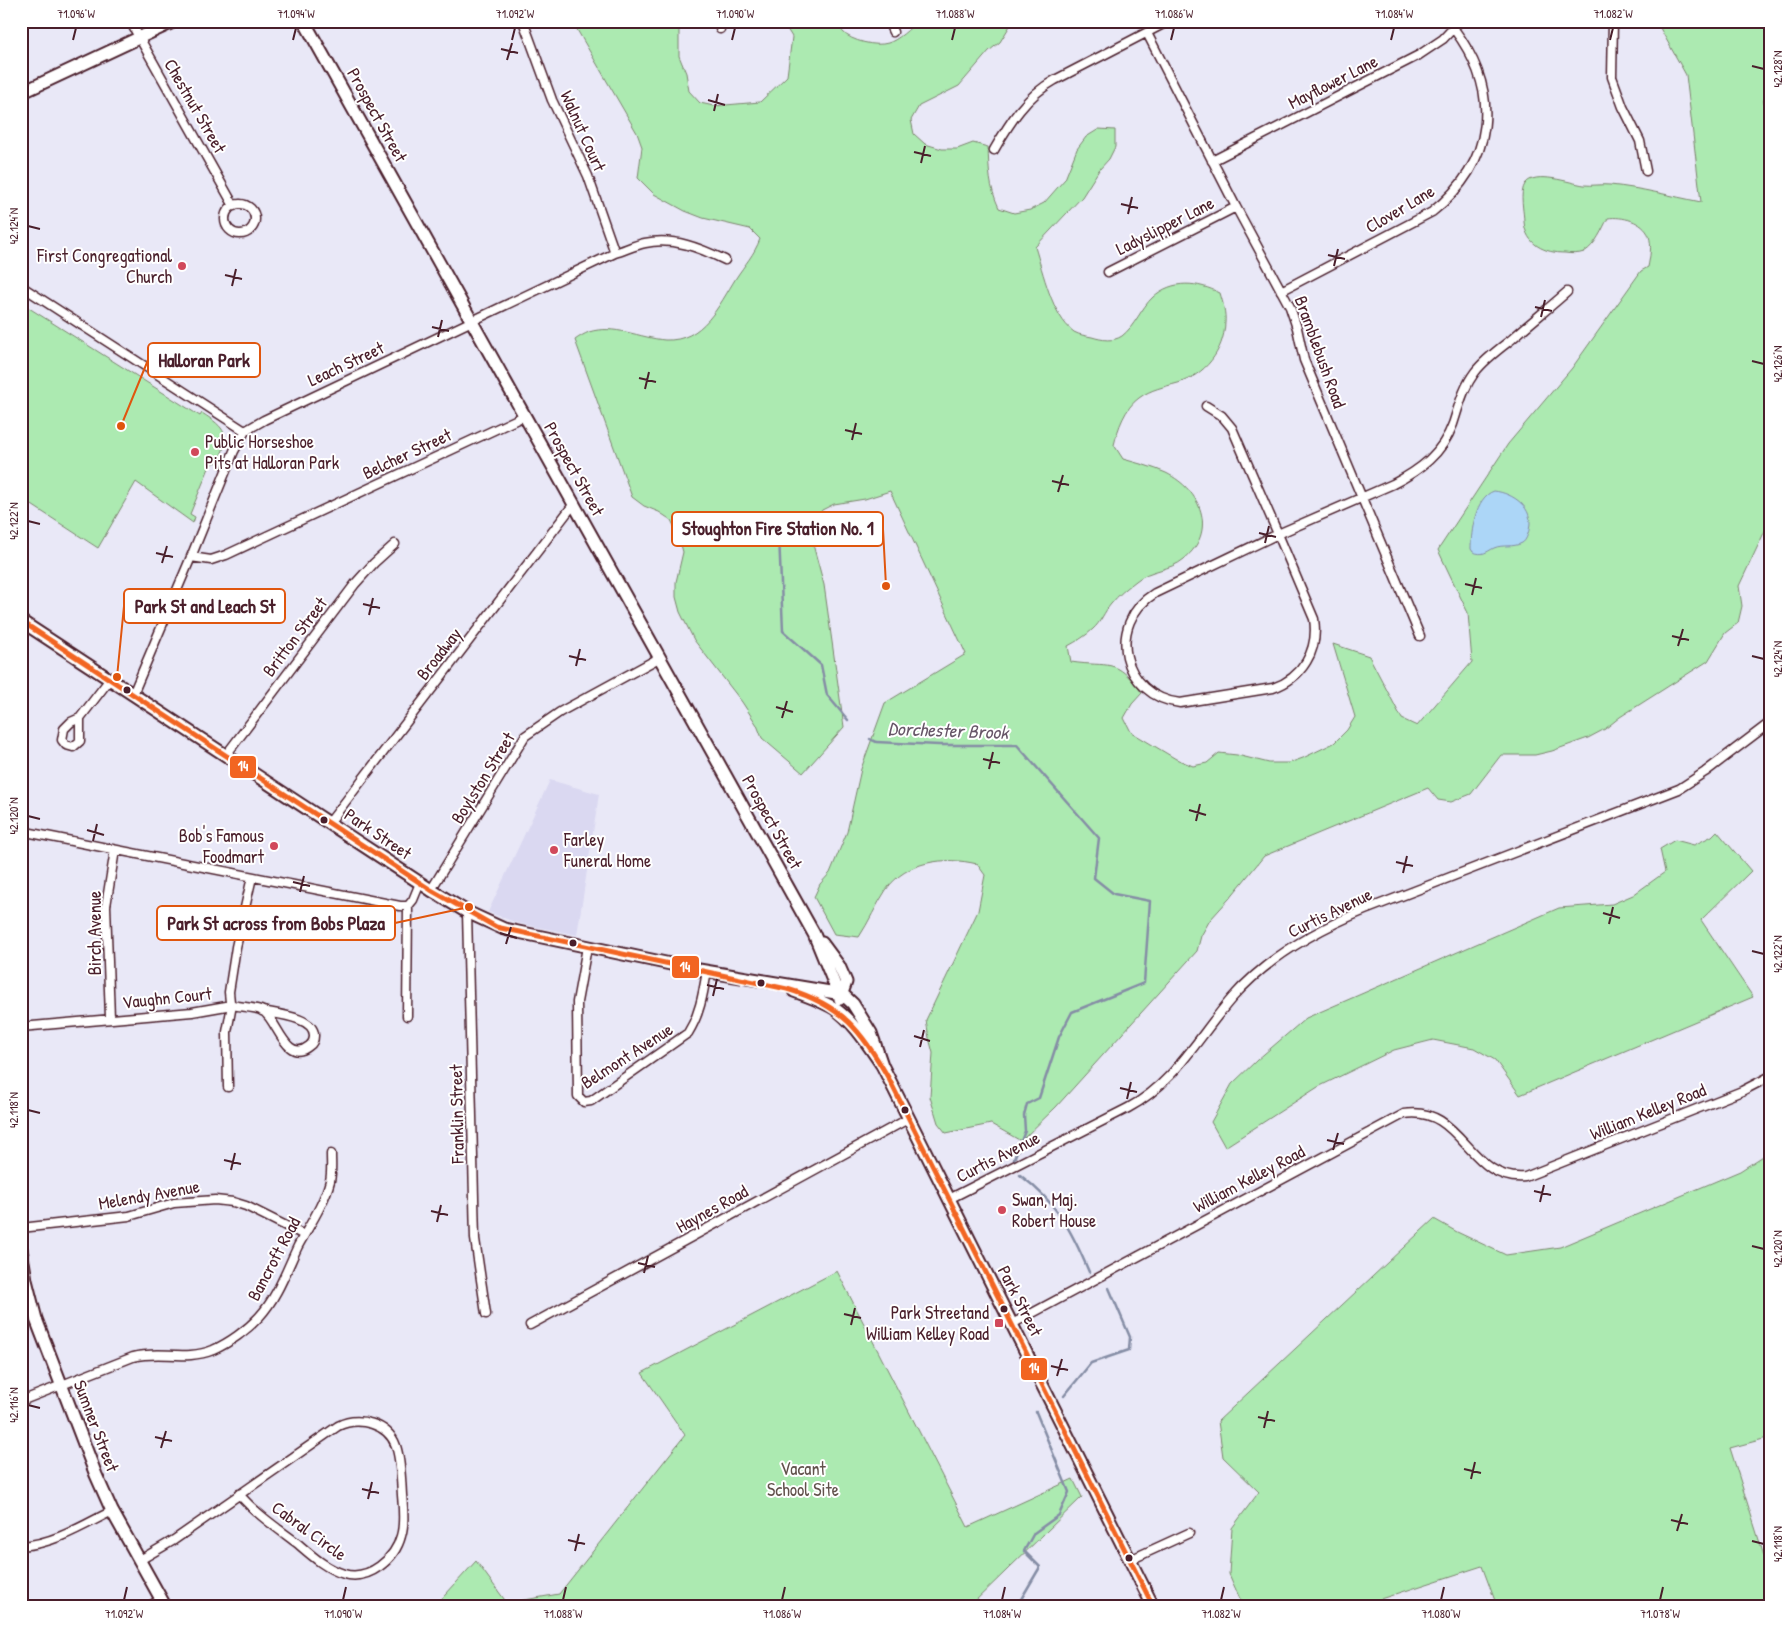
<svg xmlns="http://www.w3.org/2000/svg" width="1792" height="1627" font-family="'Patrick Hand',sans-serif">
<rect width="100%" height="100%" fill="#e9e8f7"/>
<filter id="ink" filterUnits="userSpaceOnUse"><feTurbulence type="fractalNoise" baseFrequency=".02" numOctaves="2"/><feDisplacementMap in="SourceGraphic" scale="10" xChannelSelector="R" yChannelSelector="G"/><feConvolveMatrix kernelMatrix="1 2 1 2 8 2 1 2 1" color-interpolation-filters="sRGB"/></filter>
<g filter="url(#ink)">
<!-- built -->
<path fill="#dad8f1" d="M550,780l49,14 -22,141 -60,-12 -29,-11z"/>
<!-- green -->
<path fill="#aceab1" stroke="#7b846e" d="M572,21h107v35l7,17 3,18 11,12 14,3 46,-4 27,-26 5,-39 -10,-16h55c2,3 3,8 6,11 8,9 33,15 45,11 8,-2 24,-15 28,-22h97l-13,21 -11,9 -30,35 -40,20 -8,14 3,14 11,10 17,5h15l16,-6 15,4c1,24 1,39 11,61l15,5 16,-3 14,-7 21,-24 12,-30 9,-12 13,-8 16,1v17l-6,12 -10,11 -17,27 -47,50c8,25 17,69 39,85 5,3 13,4 18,5 10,3 21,5 30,-1 13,-10 19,-28 31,-39 20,-18 45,-15 67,-4 3,10 6,20 5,30 -1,28 -20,52 -47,60 -14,4 -27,6 -39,15 -14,10 -21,30 -25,47l9,14c14,4 30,8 43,14 35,17 52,58 18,86 -14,12 -34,10 -48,22 -9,7 -18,14 -25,23 -7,8 -10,18 -18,25 -7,7 -16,12 -25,17l3,16c39,6 44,-6 71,31l-10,11 -8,14 7,14 45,27 17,7 14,-3 12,-10 18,2 32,8h20l14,-5 31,-15 13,-13 8,-13 -22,-73 36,12 33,63 15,7 55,-64 -4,-49 -30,-63 70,-106 64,-76 69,-97 7,-4c2,-10 4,-21 1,-31 -6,-15 -27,-20 -41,-18 -6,11 -12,27 -24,34 -5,2 -13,2 -19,1 -20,0 -39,-8 -41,-31 0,-10 -5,-29 1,-38 10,-14 45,-1 59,1 8,1 18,-1 26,0 31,3 61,11 91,17l-15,-127 -26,-47 -2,-7h113v497l-32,68 3,20 -4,17 -13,10 -17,28 -88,56 -15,12 -17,9 -36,13 -17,4h-34l-30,39 -20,8 -13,-2 -10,-12 -164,68 -35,43 -19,21 -9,16 -4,15 -141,156 -35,34 -30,-17 -45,9 -8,-10 -8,-26 3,-44 -4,-15 -3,-18 52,-109 7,-36 -8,-11c-32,-8 -71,-3 -91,26 -10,15 -17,32 -27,47l-25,-3 -20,-37 6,-13 10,-11 17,-41 14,-63 24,-66 81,-49 -76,-163 -25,8 -31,5 -12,6 -9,12 -2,15 13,48 20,142 -41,46 -41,-35 -5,-13 -15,-23 -48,-62 -14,-28 -4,-15v-15l7,-30 -5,-18 -7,-14 -12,-8 -15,-6 -12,-9 -57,-157c4,-3 9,-6 14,-8 25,-8 51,6 76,8 38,2 54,-35 71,-62 9,-14 18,-23 24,-39l-10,-10 -47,-11 -18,-7 -31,-17 -16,-16 4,-31 -5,-14z
M21,303l179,113 2,-3c24,15 29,22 16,49l-5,1 -4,5 -19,46 5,3 -2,6 -57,-41 -38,66 -77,-50z
M1717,831l34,40 -50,49 52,77 -233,98 -25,-35 -21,-12 -41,-8 -39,10 -76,37 -93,60 -14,-25 21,-38 25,-24 49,-42 253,-110 53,-4 21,-9 32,-23 -5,-23 15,-9 19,5 18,-9z
M1771,1151v286l-41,11 41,130v28h-274l-15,-40 -123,40h-116l-14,-32 3,-46 27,-36 -36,-35 -5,-36 216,-202 23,13 49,23 54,-8 180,-76z
M837,1271l131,256 105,-48 9,18 -112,109 -534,-1 40,-44 31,42 52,-9 126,-159 -43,-62z"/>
<!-- water -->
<path fill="#acd6f7" stroke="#858da5" d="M1494,491c19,2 41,17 35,39 -1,4 -3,11 -7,13 -9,5 -19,1 -28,5 -8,4 -11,8 -21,4l-2,-3c0,-17 4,-52 23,-58z"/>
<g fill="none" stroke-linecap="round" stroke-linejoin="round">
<!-- stream -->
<path stroke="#858da5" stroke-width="2.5" d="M778,511l5,120 38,34 6,30 21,25
M870,739l6,3 63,3h78l82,93 -5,40 20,16 36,7 -6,82 -72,29 -13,25 -20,61 -12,6 -3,11 1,16 -11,28
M1020,1175c37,28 51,54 69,97
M1064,1396l27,-33 38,-13 1,-13 -21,-49
M1017,1606l23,-39 -16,-16 10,-18 25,-18 10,-23 -33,-80"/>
<!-- street casing -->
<g stroke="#4a1f2b" stroke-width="11">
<path id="street" d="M130,21l104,185
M523,21l29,79 36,76 27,77
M718,21l2,8
M888,21l5,11
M1613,21l-1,56 11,30 17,34 6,30
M1147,33l89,174 54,100 7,21 7,32 116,276
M1769,101l2,-1
M994,150c16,-28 32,-54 61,-70l114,-59
M1212,161l207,-106 24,-16 17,-18
M225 219a15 15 0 1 1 30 0a15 15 0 1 1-30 0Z
M1108,272l128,-65
M21,286l224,145
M1281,291l151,-79c63,-50 70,-119 22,-183
M1206,406l16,10 10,12 46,106 -123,59c-50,31 -33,103 25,110l93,-15c29,-10 46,-37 41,-69l-36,-85 115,-50c27,-14 49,-30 60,-60 6,-18 10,-36 22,-52 10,-13 24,-23 37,-33 18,-16 37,-31 55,-47
M191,557l20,3 15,-5 298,-139
M133,694l58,-137 43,-106 11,-20 19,-11 351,-167c10,-3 20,-8 30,-10 29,-6 55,5 80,17
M80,718v23l-7,6 -7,-2 -4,-5 2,-11 7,-7 9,-4 30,-39
M226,755l129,-171 19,-21 21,-19
M329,823l244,-318
M21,831l379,75h8l5,-6 7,-17
M252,877l-16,70 -7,45 1,10 2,3c9,2 23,2 31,6 14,8 23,54 46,35 3,-2 5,-6 5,-10 1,-19 -38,-22 -52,-25
M431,890l94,-154 35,-24 99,-54
M467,912l8,327 11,75
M587,947l-10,55 1,94 6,6 7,-1 97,-68c12,-19 15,-39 19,-62
M407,1016l1,-110
M110,1018l-4,-112 9,-56
M21,1027l171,-15 40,-7 -5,27 1,55
M949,1199l179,-91c47,-25 70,-71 104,-110 36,-41 84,-68 133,-88l314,-121 26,-17 66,-50
M21,1228l108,-12 45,-13 41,-3 18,2 13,4 58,29
M1012,1324l392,-210c58,-10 65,68 121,63l217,-86 29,-15
M530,1325l378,-206
M21,1401l112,-44c27,-7 53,4 80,-7 16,-7 34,-20 46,-33 18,-19 28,-48 39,-71 11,-20 26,-42 32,-65 2,-9 1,-18 1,-27
M21,1546c33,-2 63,-21 91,-35
M140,1560l34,-20 164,-114c20,-10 50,-3 58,20 5,15 5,33 6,49 1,13 3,28 -1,41 -6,23 -32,45 -57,38 -18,-5 -33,-19 -47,-31 -20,-15 -42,-30 -58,-49
M1130,1560l59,-27
M150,1606l11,-7"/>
</g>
<!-- secondary casing -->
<g stroke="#4a1f2b" stroke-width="15">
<path id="secondary" d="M304,21l510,913 22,54 17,16 18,29 11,32
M21,93l154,-72
M21,621l410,269 36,22 37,17 195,41 143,24
M822,943l17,23 7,16 -6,17
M794,991c14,5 28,10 40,17 21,15 34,37 48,57l271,541
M21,1249l5,31 10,39 60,156 16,36 53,95"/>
</g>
<!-- street -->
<use href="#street" stroke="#fff" stroke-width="8"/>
<!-- secondary -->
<use href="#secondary" stroke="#fff" stroke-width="11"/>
<!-- bus-1 casing -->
<g stroke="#fff" stroke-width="9">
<path id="bus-1" d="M21,621l410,269 65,37 291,62c55,16 75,42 102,90l264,527"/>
</g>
<!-- bus-1 -->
<use href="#bus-1" stroke="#f26522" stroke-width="5"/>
</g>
</g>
<!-- ticks -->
<path fill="none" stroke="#4a1f2b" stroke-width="2" d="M73,40l3,-12M293,40l3,-12M512,40l3,-12M732,40l3,-12M952,40l3,-12M1171,40l3,-12M1391,40l3,-12M1610,40l3,-12M501,49l17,4M507,60l5,-17M1752,66l12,3M708,100l17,5M714,111l4,-17M914,152l17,4M921,163l4,-17M1121,204l17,4M1128,214l4,-17M28,226l12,3M1328,255l17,4M1334,266l4,-17M225,275l17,4M232,286l4,-17M1535,307l17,4M1541,317l4,-17M432,327l17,4M438,337l4,-17M1752,361l12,3M639,378l17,4M645,389l4,-17M845,430l17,4M852,440l4,-17M1052,481l17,4M1058,492l5,-17M28,521l12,3M1259,533l17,4M1265,543l4,-17M156,553l17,4M162,563l5,-17M1465,584l17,4M1472,595l4,-17M363,604l17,4M369,615l4,-17M1672,636l17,4M1678,646l5,-17M569,656l17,4M1752,656l12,3M576,666l4,-17M776,707l17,5M782,718l5,-17M983,759l17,4M989,769l4,-17M1189,810l17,5M28,816l12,3M1196,821l4,-17M87,830l17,5M93,841l4,-17M1396,862l17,4M1403,873l4,-17M293,882l17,4M300,892l4,-16M1603,913l17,5M1609,924l4,-17M500,933l17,5M506,944l5,-17M1752,951l12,3M707,985l17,4M713,996l4,-17M914,1036l16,5M920,1047l4,-17M1120,1088l17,4M1127,1099l4,-17M28,1110l12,3M1327,1140l17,4M1333,1150l5,-17M224,1160l17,4M231,1170l4,-17M1534,1191l17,4M1540,1202l4,-17M431,1211l17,4M437,1222l4,-17M1752,1246l12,3M638,1263l17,4M644,1273l4,-17M844,1314l17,4M851,1325l4,-17M1051,1366l17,4M1057,1376l5,-17M28,1405l12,3M1258,1417l17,4M1264,1428l4,-17M155,1437l17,4M161,1448l5,-17M1464,1469l17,4M1471,1479l4,-17M362,1489l17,4M368,1499l4,-17M1671,1520l17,4M1677,1531l5,-17M568,1540l17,4M1752,1541l12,3M575,1551l4,-17M124,1600l3,-13M343,1600l3,-13M563,1600l3,-13M782,1600l3,-13M1002,1600l3,-13M1221,1600l3,-13M1441,1600l3,-13M1660,1600l3,-13"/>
<!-- markers -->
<g fill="#d1495b" stroke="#fff" stroke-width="2">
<circle cx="182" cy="266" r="5"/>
<circle cx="195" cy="452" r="5"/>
<circle cx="274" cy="846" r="5"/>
<circle cx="554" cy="850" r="5"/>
<circle cx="1002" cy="1210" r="5"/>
<rect x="994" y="1318" width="10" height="10" rx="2.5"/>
</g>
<g fill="#4a1f2b" stroke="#fff" stroke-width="2">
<circle cx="127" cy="690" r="4.5"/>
<circle cx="324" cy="820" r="4.5"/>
<circle cx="573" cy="943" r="4.5"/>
<circle cx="761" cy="983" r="4.5"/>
<circle cx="905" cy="1110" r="4.5"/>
<circle cx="1004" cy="1309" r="4.5"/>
<circle cx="1129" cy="1558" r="4.5"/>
</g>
<g text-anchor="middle" stroke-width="4" stroke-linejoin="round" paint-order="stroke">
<!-- street labels -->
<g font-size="18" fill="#4a1f2b" stroke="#fff">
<text transform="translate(1333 82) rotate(-27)" y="6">Mayflower Lane</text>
<text transform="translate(195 106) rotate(60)" y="6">Chestnut Street</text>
<text transform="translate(377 115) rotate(61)" y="6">Prospect Street</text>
<text transform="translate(583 131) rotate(66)" y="6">Walnut Court</text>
<text transform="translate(1400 209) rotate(-31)" y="6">Clover Lane</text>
<text transform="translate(1165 226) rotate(-27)" y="6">Ladyslipper Lane</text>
<text transform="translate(1320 352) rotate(70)" y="6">Bramblebush Road</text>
<text transform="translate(346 364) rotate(-25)" y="6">Leach Street</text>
<text transform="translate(407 454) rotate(-25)" y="6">Belcher Street</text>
<text transform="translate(574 469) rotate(61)" y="6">Prospect Street</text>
<text transform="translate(295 637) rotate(-53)" y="6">Britton Street</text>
<text transform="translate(439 654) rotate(-52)" y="6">Broadway</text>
<text transform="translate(483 778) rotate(-58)" y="6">Boylston Street</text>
<text transform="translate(772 822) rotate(61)" y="6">Prospect Street</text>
<text transform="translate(378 834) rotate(34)" y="6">Park Street</text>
<text transform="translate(1330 913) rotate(-26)" y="6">Curtis Avenue</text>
<text transform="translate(95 933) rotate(-90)" y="6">Birch Avenue</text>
<text transform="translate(167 998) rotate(-6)" y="6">Vaughn Court</text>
<text transform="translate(627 1056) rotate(-33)" y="6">Belmont Avenue</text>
<text transform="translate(1648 1112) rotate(-22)" y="6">William Kelley Road</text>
<text transform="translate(457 1114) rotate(-91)" y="6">Franklin Street</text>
<text transform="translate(998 1157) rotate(-27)" y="6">Curtis Avenue</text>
<text transform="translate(1249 1179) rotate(-28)" y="6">William Kelley Road</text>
<text transform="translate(149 1195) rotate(-10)" y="6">Melendy Avenue</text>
<text transform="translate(712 1209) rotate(-29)" y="6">Haynes Road</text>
<text transform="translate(274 1259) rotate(-62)" y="6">Bancroft Road</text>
<text transform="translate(1020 1301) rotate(63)" y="6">Park Street</text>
<text transform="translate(96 1426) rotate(69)" y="6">Sumner Street</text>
<text transform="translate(309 1531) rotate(36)" y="6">Cabral Circle</text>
</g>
<!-- poi labels -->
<g font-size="18" fill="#4a1f2b" stroke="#fff" text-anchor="end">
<text x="172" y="262">First Congregational<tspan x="172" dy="21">Church</tspan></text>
<text x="205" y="448" text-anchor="start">Public Horseshoe<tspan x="205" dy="21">Pits at Halloran Park</tspan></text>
<text x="264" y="842">Bob's Famous<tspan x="264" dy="21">Foodmart</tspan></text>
<text x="564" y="846" text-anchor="start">Farley<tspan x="564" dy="21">Funeral Home</tspan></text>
<text x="1012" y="1206" text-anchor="start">Swan, Maj.<tspan x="1012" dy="21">Robert House</tspan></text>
<text x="989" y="1319">Park Streetand<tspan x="989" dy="21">William Kelley Road</tspan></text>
</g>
<!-- park labels -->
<g font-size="18" fill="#62524c" stroke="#fff">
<text x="803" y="1475">Vacant<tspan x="803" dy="21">School Site</tspan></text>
</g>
<!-- water labels -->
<g font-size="19" font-style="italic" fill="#675668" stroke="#fff">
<text transform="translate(948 730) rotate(2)" y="7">Dorchester Brook</text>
</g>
</g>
<!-- callouts -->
<path fill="none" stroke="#e0560e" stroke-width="2" d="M121 426L148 360M886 586L883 529M117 677L124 606M469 907L395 923"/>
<g fill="#e0560e" stroke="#fff" stroke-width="2">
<circle cx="121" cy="426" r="5"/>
<circle cx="886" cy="586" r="5"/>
<circle cx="117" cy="677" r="5"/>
<circle cx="469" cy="907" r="5"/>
</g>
<g fill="#fff" stroke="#e0560e" stroke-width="2">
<rect x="148" y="343" width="112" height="34" rx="5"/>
<rect x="672" y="512" width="211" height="34" rx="5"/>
<rect x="124" y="589" width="161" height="34" rx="5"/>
<rect x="157" y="906" width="238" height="34" rx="5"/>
</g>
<g font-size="19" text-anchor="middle" font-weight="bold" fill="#4a1f2b">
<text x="204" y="367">Halloran Park</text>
<text x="778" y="535">Stoughton Fire Station No. 1</text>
<text x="205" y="613">Park St and Leach St</text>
<text x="276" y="930">Park St across from Bobs Plaza</text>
</g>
<g stroke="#fff" stroke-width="2">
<rect x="229" y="755" width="28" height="24" rx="5" fill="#f26522"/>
<rect x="671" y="955" width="29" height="24" rx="5" fill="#f26522"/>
<rect x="1020" y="1357" width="28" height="24" rx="5" fill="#f26522"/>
</g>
<g font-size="14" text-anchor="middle" font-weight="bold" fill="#fff">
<text x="243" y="771">14</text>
<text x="685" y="972">14</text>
<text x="1034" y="1373">14</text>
</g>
<!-- margin -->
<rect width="1792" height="1627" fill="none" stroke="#fff" stroke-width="55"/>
<rect x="28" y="28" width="1736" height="1572" fill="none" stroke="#4a1f2b" stroke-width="2"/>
<g font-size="12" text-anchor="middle" fill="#4a1f2b">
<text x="76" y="18">71.096°W</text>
<text x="296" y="18">71.094°W</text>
<text x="515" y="18">71.092°W</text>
<text x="735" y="18">71.090°W</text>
<text x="955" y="18">71.088°W</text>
<text x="1174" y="18">71.086°W</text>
<text x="1394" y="18">71.084°W</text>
<text x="1613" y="18">71.082°W</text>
<text transform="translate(1778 69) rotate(-90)" y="4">42.128°N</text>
<text transform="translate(14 226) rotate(-90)" y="4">42.124°N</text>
<text transform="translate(1778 364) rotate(-90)" y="4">42.126°N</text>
<text transform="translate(14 521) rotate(-90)" y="4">42.122°N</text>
<text transform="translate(1778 659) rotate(-90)" y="4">42.124°N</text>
<text transform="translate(14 816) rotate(-90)" y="4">42.120°N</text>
<text transform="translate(1778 954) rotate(-90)" y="4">42.122°N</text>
<text transform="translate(14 1110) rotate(-90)" y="4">42.118°N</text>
<text transform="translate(1778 1249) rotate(-90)" y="4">42.120°N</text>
<text transform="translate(14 1405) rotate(-90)" y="4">42.116°N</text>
<text transform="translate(1778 1544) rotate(-90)" y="4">42.118°N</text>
<text x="124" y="1618">71.092°W</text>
<text x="343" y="1618">71.090°W</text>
<text x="563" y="1618">71.088°W</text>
<text x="782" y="1618">71.086°W</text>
<text x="1002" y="1618">71.084°W</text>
<text x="1221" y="1618">71.082°W</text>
<text x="1441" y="1618">71.080°W</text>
<text x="1660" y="1618">71.078°W</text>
</g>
</svg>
